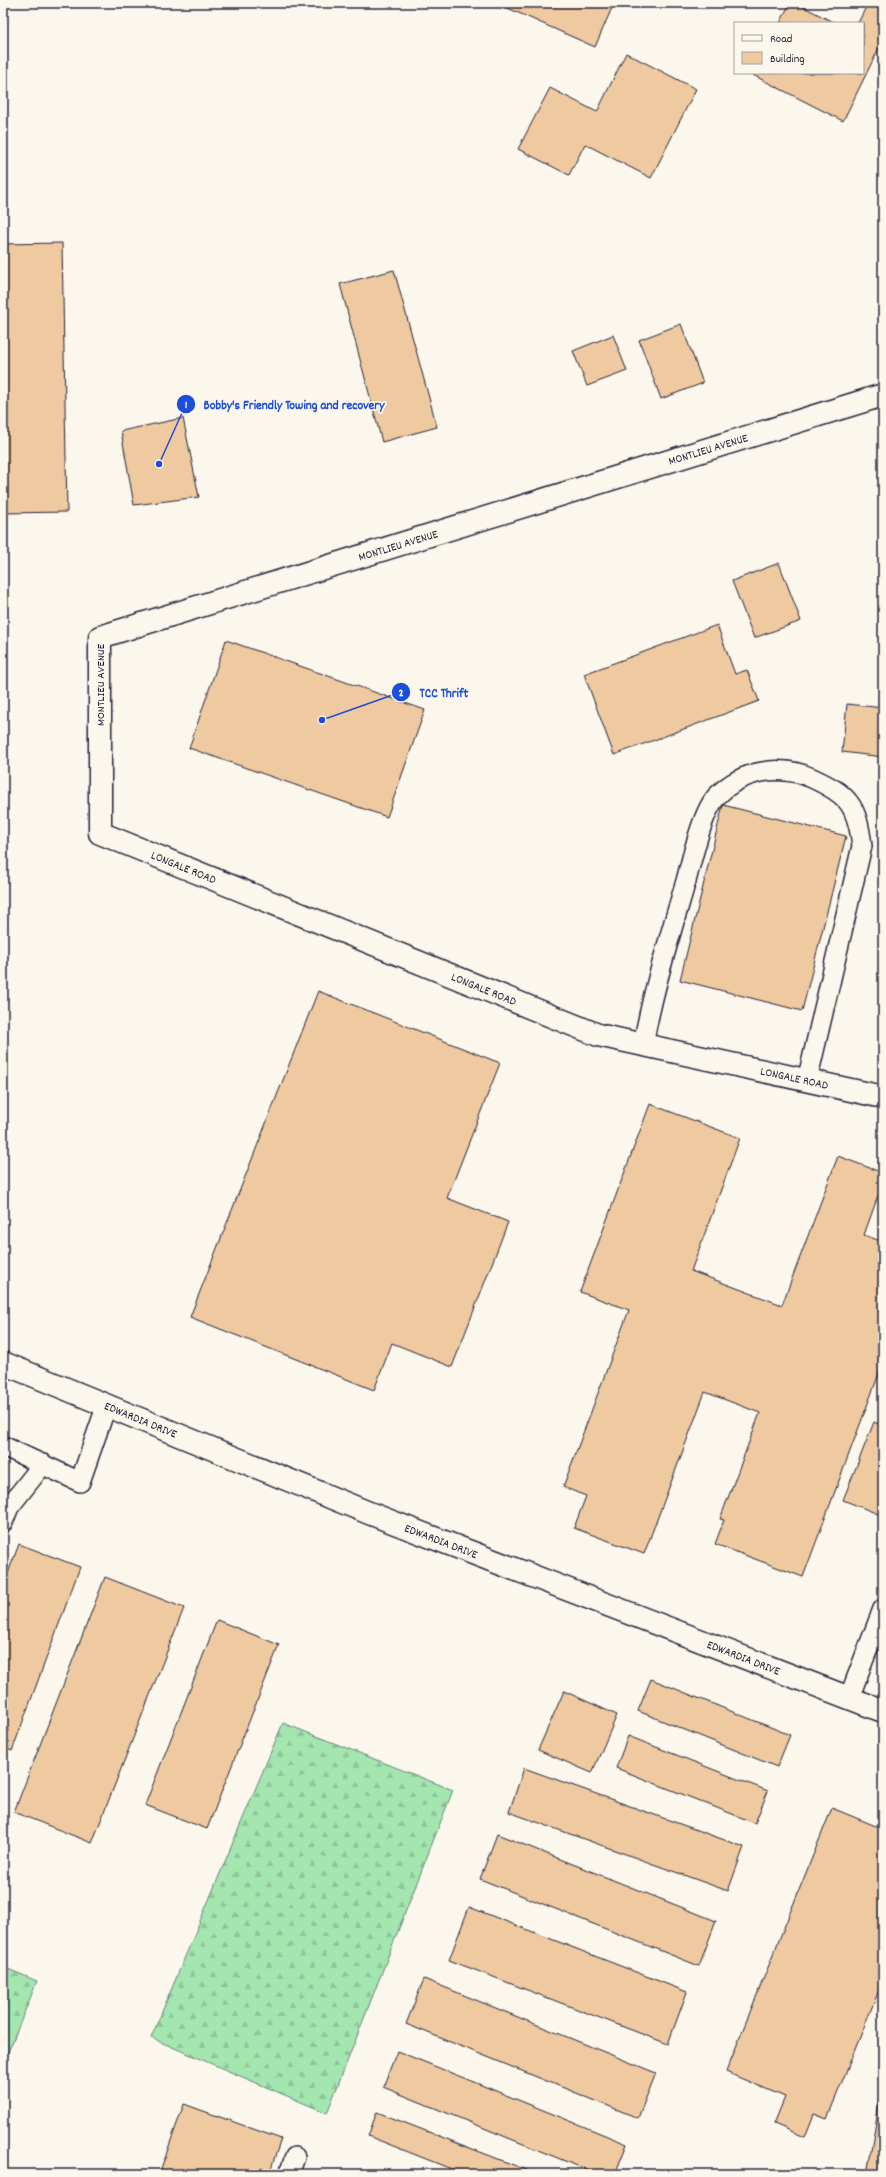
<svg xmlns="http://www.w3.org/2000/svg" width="886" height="2177" font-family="Dekko,sans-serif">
<defs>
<pattern id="forest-firs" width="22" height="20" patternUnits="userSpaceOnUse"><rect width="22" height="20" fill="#a4e6b0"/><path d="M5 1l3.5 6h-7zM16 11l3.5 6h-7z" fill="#8dc598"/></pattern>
</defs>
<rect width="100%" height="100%" fill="#fbf7ec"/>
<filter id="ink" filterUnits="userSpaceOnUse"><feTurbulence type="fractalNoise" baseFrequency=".025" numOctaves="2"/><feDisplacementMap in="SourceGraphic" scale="8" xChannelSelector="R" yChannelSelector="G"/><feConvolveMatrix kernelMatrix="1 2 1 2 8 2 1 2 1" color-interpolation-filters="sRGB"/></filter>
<g filter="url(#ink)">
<!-- forest -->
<path fill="url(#forest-firs)" stroke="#638476" d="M283,1723l170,67 -126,323 -176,-75z
M3,1967l34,14 -34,84z"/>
<!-- building -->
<path fill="#efc99f" stroke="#22223b" d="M505,3h109l-19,44 -92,-41z
M790,3h6l39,20h-55z
M868,3h15v47l-4,-2 -36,73 -90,-46 1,-2h109v-50h-5z
M626,53l70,36 -45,89 -66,-34 -16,31 -51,-26 32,-61 47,24z
M62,243l5,269 -64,1v-269z
M394,270l43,157 -55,15 -42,-158z
M681,324l22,59 -42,16 -22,-59z
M613,335l14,36 -40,15 -14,-35z
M183,418l16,79 -65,8 -13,-74z
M779,563l22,58 -47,17 -22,-57z
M717,625l18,49 12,-4 12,31 -145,54 -30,-81z
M226,640l199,70 -38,107 -198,-69z
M847,704l36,4v49l-41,-5z
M723,805l123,31 -44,175 -122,-31z
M318,991l182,72 -53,135 61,24 -56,145 -60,-24 -18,47 -184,-73z
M650,1104l90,34 -49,133 91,34 56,-149 45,17v9l-19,53 19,7v121l-80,214 -88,-33 9,-24 -4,-1 40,-106 -55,-21 -61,162 -70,-26 12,-32 -23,-9 66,-177 -49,-18z
M874,1422l9,4v90l-40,-16z
M19,1544l61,23 -68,184 -9,-4v-161z
M105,1577l79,31 -92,235 -78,-31z
M217,1620l62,25 -72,184 -62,-24z
M651,1679l139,56 -13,32 -139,-56z
M564,1691l53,24 -25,58 -54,-23z
M628,1736l140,55 -13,32 -139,-55z
M524,1768l220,79 -16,44 -219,-79z
M832,1808l51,21v151l-56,139 -13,-5 -9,23 -31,-13 11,-27 -59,-25z
M497,1834l219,87 -17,45 -219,-87z
M469,1907l218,85 -19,52 -219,-84z
M424,1979l232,94 -18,45 -232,-94z
M397,2051l230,93 -12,30h-18l-214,-87z
M882,2086l1,88h-16z
M184,2104l97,35 -12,35h-110z
M377,2112l160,62h-73l-96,-38z"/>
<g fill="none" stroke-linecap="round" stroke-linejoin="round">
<!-- lane casing -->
<g stroke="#22223b" stroke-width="22">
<path id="lane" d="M643,1045c10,-56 27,-109 43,-164 6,-22 16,-69 31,-85 25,-26 63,-32 95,-18 37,17 45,27 50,68l-55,235
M3,1446l77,36 26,-75
M3,1522l6,-15 34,-43
M849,1698l34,-89
M289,2174l6,-17"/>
</g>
<!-- street casing -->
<g stroke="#22223b" stroke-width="25">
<g id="street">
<path id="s1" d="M883,395l-783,242v196l498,202 285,62"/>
</g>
</g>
<!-- secondary casing -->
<g stroke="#22223b" stroke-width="25">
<g id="secondary">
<path id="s2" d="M3,1363l366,150 514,198"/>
</g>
</g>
<!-- lane -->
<use href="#lane" stroke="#fbf7ec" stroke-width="19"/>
<!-- street -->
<use href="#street" stroke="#fbf7ec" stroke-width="22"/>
<!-- secondary -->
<use href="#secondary" stroke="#fbf7ec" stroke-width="22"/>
</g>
</g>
<g text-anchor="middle" stroke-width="3.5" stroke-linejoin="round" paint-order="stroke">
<!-- street labels -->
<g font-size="12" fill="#22223b" stroke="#fbf7ec">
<text transform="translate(708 449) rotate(-17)" y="4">MONTLIEU AVENUE</text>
<text transform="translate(398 545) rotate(-17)" y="4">MONTLIEU AVENUE</text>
<text transform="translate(100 685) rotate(-90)" y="4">MONTLIEU AVENUE</text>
<text dy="4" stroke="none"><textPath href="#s1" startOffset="1106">LONGALE ROAD</textPath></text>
<text dy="4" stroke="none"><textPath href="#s1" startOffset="1430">LONGALE ROAD</textPath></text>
<text dy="4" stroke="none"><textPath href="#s1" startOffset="1754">LONGALE ROAD</textPath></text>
<text dy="4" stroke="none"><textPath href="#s2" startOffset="149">EDWARDIA DRIVE</textPath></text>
<text dy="4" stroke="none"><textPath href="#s2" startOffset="473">EDWARDIA DRIVE</textPath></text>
<text dy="4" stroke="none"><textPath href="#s2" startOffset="797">EDWARDIA DRIVE</textPath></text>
</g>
</g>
<!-- callouts -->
<path fill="none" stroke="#1d4ed8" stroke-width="1.5" d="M159 464L186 404M322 720L401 692"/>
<g fill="#1d4ed8" stroke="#fbf7ec" stroke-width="1.5">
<circle cx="159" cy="464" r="4"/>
<circle cx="322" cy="720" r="4"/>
<circle cx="186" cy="404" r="10"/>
<circle cx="401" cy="692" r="10"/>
</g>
<g font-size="12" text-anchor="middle" font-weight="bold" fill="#fff">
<text x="186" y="408">1</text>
<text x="401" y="696">2</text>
</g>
<g font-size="13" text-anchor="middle" font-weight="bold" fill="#1d4ed8" stroke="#fbf7ec" stroke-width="3.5" stroke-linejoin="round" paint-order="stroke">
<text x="294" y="409">Bobby's Friendly Towing and recovery</text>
<text x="444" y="697">TCC Thrift</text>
</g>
<!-- margin -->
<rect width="886" height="2177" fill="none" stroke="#fbf7ec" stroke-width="16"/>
<rect x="8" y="8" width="870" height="2161" fill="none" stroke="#22223b" stroke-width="1.5" filter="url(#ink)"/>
<!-- legend -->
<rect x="734" y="22" width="130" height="52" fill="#fbf7ec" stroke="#a4a2a5"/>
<rect x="742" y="35" width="20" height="6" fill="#fbf7ec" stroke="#a4a2a5"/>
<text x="770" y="42" font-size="12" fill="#22223b">Road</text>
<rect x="742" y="52" width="20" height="12" fill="#efc99f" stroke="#a4a2a5"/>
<text x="770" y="62" font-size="12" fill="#22223b">Building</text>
</svg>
